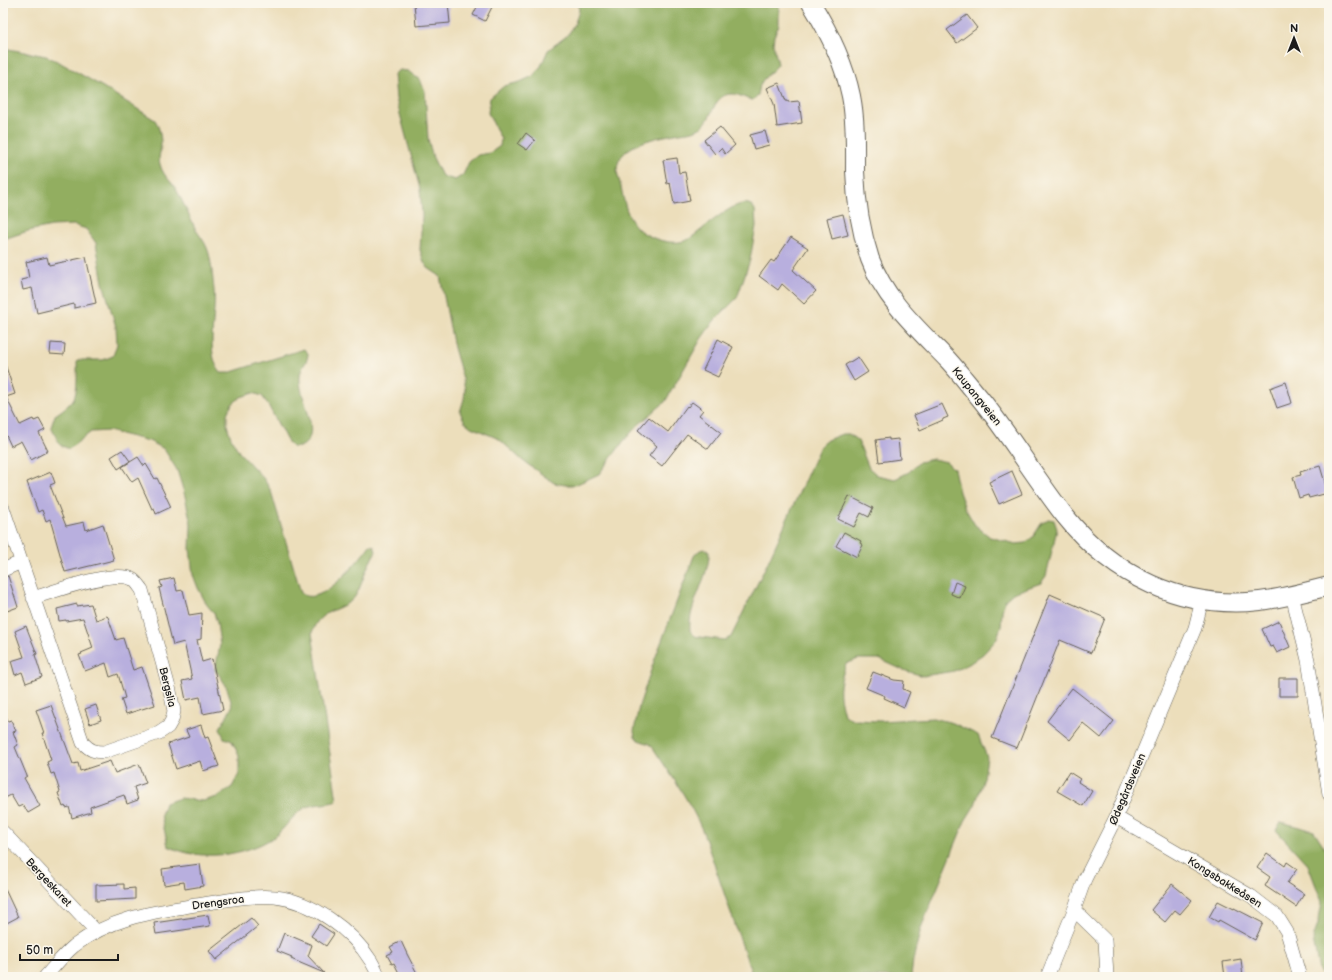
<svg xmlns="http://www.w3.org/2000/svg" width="1332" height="980" font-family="'Balsamiq Sans',sans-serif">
<rect width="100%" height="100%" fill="#fbf7ec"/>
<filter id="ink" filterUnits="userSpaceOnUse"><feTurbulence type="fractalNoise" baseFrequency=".025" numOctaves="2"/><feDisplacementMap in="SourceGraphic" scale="8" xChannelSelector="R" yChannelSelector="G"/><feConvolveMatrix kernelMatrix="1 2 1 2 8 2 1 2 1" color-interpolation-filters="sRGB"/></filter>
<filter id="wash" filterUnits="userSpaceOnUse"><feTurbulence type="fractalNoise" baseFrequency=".012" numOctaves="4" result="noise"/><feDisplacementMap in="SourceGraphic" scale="16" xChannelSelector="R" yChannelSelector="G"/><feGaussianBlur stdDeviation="0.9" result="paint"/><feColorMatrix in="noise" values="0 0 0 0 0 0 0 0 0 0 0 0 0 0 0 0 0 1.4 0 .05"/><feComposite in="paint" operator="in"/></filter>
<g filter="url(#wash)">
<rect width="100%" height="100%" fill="#ecdebb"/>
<!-- forest -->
<path fill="#92ae61" stroke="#57653e" d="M578,3h201v22l-5,11 -1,8 5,20c-5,8 -14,12 -18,21 -1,3 -1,7 -2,10l-5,5c-8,-1 -14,-6 -21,-6 -21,0 -18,28 -34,35 -5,3 -12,3 -18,4 -20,4 -62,10 -63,36 0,6 3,13 4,18 3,15 6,31 17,42 12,10 36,18 51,10 12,-7 47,-43 62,-34 2,1 3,3 4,5l1,16 -6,34 -13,38 -23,23 -13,18 -36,63 -28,24 -14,16 -24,32 -24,11h-10l-11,-2 -31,-22 -24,-22 -28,-12 -6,-5 -5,-10 4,-13 1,-9 -2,-11 -9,-31 -14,-72 -12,-8 -4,-6 -4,-12 2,-35 -2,-26 -24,-90 -2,-25 6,-4 8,1 12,9 5,11 3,48 5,19 9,18 13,4 8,-5 6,-13 9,-7 12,-2 10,-7 1,-7 -13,-26 2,-15 14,-12 16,-4 13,-6 8,-10 7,-16 20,-15 7,-12 4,-13z
M3,48l43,8 13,6 44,25 52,33c5,8 6,17 6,26 -1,10 -4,12 1,24 3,7 10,12 14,19 7,13 13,27 20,41 4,6 9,12 11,18 4,8 6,32 7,42 3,25 -10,63 7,83h7l76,-24 4,4c0,10 -7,13 -8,23 -2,20 20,51 6,67 -4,4 -8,5 -14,4l-5,-6 -20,-38 -5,-7 -9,-3 -12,4 -9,7 -5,10v11l4,13 8,14 25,27 7,12 30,102c19,17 59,-34 69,-48l4,1 2,5c-2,4 -5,9 -7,13 -5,10 -10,31 -18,37 -16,11 -33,10 -39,32l25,168c-11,4 -22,2 -32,7 -13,7 -20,21 -31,29 -28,19 -75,25 -106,9l-7,-31 4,-12 15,-5 23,3 14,-4 15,-10 7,-13v-18l-7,-15 -8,-3 -4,-10 12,-21c-3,-16 -6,-24 -17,-37l5,-25 -3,-22 -3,-10 -7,-8 -9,-17 -5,-13 -3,-26 1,-25 -6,-28 -8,-26 -13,-21 -15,-8 -41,-10 -17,1 -22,17 -9,-4 -9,-18 4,-12c5,-3 17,-12 19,-17 4,-8 3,-29 3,-38h26l10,-4 4,-12 -1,-17 -13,-44 -7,-40 -10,-14 -12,-4 -22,1 -24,5 -21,7 -4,-1z
M842,434h7l9,7 11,27 8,7 18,4 14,-7 10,-10 14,-3 14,3 7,7 5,23 6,16 10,17 15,12 26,7 9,-1 8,-6 8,-13 7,-5 6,1 3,9 -11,47 -5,7 -28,10 -8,7 -3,11 -1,16 -5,13 -13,14 -14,10 -15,7 -31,5 -20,-6 -24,-11h-21l-12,5c-8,23 -8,28 -2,51l11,5 25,1 53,-3 20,5 25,12 9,22 -3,21 -9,27 -10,16 -44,107 -8,32 -2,17h-158l-50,-145c-13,-31 -32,-57 -50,-84l-3,-4 -12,-4 -3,-4 -1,-5 5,-25 14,-42 41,-108c4,-5 9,-10 15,-4 1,25 -22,54 -19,79l5,5 4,1 26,3 6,-3 37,-75 52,-116 7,-6z
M1281,822l33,9 15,23v123h-6l-4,-6 -6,-32 5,-15 4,-22 -14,-37 -32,-35z"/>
<g id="blocks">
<!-- building -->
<path fill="#b8afde" d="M414,3h34l2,20 -34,3z
M479,3h15l-9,18 -12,-6z
M967,15l10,13 -20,15 -10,-13z
M779,83l7,18h2v1l11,-1 3,22 -25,4 -3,-23 -7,-16z
M720,127l15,18 -10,9 -4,-6 -6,6 -11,-14z
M765,131l4,14 -15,4 -4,-14z
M526,133l9,7 -8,10 -9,-6z
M677,158l2,15 6,-1 5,29 -16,3 -4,-21 -3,1 -4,-24z
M843,214l5,21 -16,4 -5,-21z
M791,237l17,11 -15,22 23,21 -12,13 -22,-20 -4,6 -19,-14 12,-16 3,2z
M47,257l2,8 37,-8 10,46 -22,5v-4l-37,9 -5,-25 -9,2 -2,-10 8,-2 -3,-16z
M718,339l15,8 -15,30 -15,-7z
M51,343l14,1 -1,11 -14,-1z
M858,357l10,15 -14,9 -9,-16z
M3,364h2l10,30 -9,3 14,28 13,-6 1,2 5,-2 6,11 -6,3 9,18 -17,9 -10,-19 -10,5 -8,-17z
M1286,382l6,21 -15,5 -7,-20z
M692,402l11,8 -4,5 22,17 -13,17 -21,-15 -25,32 -13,-10 8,-10 -19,-16 11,-13 19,15 19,-26 1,1z
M942,404l6,13 -5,2v1l-23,10 -6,-15z
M889,438v2l9,-1 2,20 -21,3 -3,-22z
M122,450l8,11 -12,8 -7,-12z
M138,457l6,9 2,-2 9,15 2,-1 14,29 -15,7 -2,-6 -2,1 -14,-31 -6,4 -10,-15z
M1320,466l8,27 -19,5 -1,-3 -9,3 -6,-21 8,-2 -1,-3z
M1012,471l10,23 -23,10 -10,-22z
M51,472l4,11 -5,2 16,41 18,-4 2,8 17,-6 11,36 -49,12 -15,-53 -4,2 -4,-11 -4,2 -11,-30z
M849,496l24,12 -4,9 -8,-4 -7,14 -16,-8z
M844,532l17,9 -1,2 3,2 -6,12 -21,-11z
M8,576l10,31 -11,4 -4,-11v-22z
M174,578l3,13 6,-1 6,25 13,-2 -1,26 -4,1 5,22 10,-3 11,51 -20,4 -3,-17 -14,3 -4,-19 10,-2 -8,-37 -11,3 -14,-57 3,-1 -2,-6z
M955,582l10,4 -5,12 -9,-4z
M1050,594l55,24 -14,35 -31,-13 -43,108 -25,-10z
M77,604v2l14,-2 5,16 11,-4 1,1 8,23 7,-2 10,32 9,-3 13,38 -29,9 -5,-15 4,-1 -7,-24 -8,3 -4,-14 -21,8 -6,-16 3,-1 -1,-1 12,-5 -10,-30 -17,3v-1l-7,1 -2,-12z
M1279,621l11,26 -13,6 -4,-7 -3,1 -8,-18z
M26,626l11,28 -2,1 7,22 -16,6 -4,-11 -7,3 -4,-14 13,-4 -9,-26z
M873,672l21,8 10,1 -1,8 7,3 -6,15 -20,-9 1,-2 -19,-8z
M1279,678h19v18h-19z
M1072,688l42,33 -13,17 -18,-15 -13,17 -23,-19z
M51,705l22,59 5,-1 2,8 30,-10 5,12 24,-9 7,19 -12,4 4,13 -11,4 -3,-9 -34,12 1,5 -19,6 -3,-11 -3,1 -1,-2 -2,1 -5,-14 2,-1 -6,-19 -3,1 -4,-12 4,-2 -9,-27h2l-8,-23z
M96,705l5,15 -11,4 -5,-15z
M3,709l5,12 3,-1 5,11 -3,1 5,13 -3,2 12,29 -3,2 16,28 -12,7 -5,-8 -5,2 -7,-12 -8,4z
M201,725l4,13 3,-1 11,29 -16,5 -3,-10 -24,8 -8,-25 21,-7 -3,-7z
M1069,772l11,7 -2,3 14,9 -9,15 -26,-15z
M1267,853l18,13 2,-4 10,7 -10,14 17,11 -8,13 -31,-21 5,-9 -13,-9z
M200,864l3,22 -18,3 -1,-7 -20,3 -2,-16z
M124,884v5l11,-1v11l-39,2v-16z
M1172,884l20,16 -12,14 -5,-4 -10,12 -14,-12z
M3,885l15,32 -15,8z
M1218,901l16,8v-1l29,15 -8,17 -36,-20 -1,2 -9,-5z
M208,915l2,11 -54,8 -2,-11z
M251,918l7,8 -42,34 -7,-9z
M319,924l15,10 -8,12 -15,-10z
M284,933l28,12 -4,11 16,17 -33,-14 1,-2 -15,-6z
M401,941l6,13 12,23h-18l-7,-14 -2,1 -5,-9 6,-3 -3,-5z
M1241,959l2,18h-18l-2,-15z"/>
</g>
</g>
<g filter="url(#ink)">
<use href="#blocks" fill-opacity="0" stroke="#656054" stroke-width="1"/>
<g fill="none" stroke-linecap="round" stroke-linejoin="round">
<!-- street casing -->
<g stroke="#656054" stroke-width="14">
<path id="street" d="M3,508l80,235c7,7 11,9 21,9l55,-19 9,-6 4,-7 2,-9 -4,-20 -28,-101c-3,-4 -6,-9 -10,-11 -18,-10 -79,13 -99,19
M3,570l18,-8
M1292,595l16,65 21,134
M1116,817l135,79 26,20 10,16 13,45
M3,832l93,99
M1074,910l31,30 2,37
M45,977c9,-10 18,-22 29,-31 36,-28 79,-34 122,-41 26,-4 53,-10 79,-8 37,4 77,33 96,64 3,5 6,11 8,16
M1047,977l27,-67 11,-31 31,-62 79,-189 7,-28"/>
</g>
<!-- secondary casing -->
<g stroke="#656054" stroke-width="20">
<path id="secondary" d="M811,3c18,29 33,59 40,93 5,25 4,51 4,75 1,29 6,61 15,88 15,41 48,70 78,101 11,12 21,25 31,37 31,38 56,81 86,119 48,60 117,94 195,85 23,-3 46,-9 69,-15"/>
</g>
<!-- street -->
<use href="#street" stroke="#fff" stroke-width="13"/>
<!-- secondary -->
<use href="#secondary" stroke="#fff" stroke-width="18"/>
</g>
</g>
<g text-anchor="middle" stroke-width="3" stroke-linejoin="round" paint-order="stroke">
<!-- street labels -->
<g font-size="11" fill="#1c1c1c" stroke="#fbf7ec">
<text transform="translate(977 396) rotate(51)" y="4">Kaupangveien</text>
<text transform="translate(168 687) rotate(76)" y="4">Bergslia</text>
<text transform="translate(1127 789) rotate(-67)" y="4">Ødegårdsveien</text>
<text transform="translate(49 882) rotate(47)" y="4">Bergeskaret</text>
<text transform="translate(1225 882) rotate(32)" y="4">Kongsbakkeåsen</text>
<text transform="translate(218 902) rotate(-8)" y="4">Drengsroa</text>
</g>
</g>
<!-- margin -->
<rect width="1332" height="980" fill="none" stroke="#fbf7ec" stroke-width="16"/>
<!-- north arrow -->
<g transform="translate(1294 38)" stroke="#fbf7ec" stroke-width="3" paint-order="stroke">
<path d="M0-3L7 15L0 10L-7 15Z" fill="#1c1c1c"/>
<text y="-6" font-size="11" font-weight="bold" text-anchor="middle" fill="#1c1c1c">N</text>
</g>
<!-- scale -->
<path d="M20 954v6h98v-6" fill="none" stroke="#1c1c1c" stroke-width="2"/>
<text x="26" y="954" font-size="12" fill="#1c1c1c" stroke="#fbf7ec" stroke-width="3" paint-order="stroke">50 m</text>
</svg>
